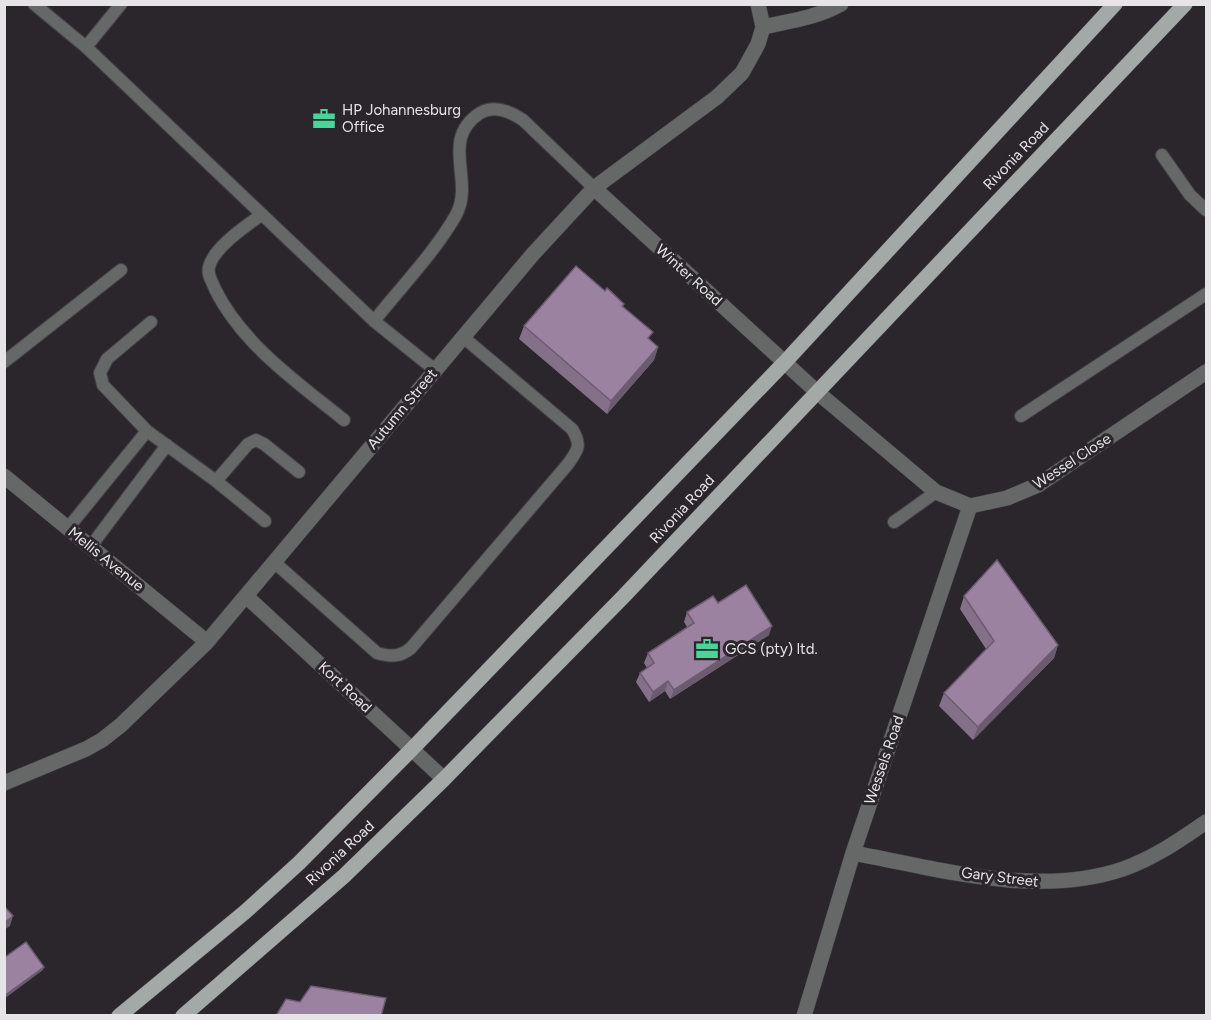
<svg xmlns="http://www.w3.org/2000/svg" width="1211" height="1020" font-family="Figtree,sans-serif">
<rect width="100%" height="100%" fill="#2a262b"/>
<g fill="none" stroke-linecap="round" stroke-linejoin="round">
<!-- lane casing -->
<g stroke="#444145" stroke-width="14">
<path id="lane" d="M34,4l52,43 288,274c27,-34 61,-69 82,-106 19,-35 -17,-75 24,-102 15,-9 31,-1 43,7l71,68
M86,47l35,-43
M1162,155l28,40 16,15
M261,215c-16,12 -47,32 -52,52 -2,8 3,14 6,22 27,55 82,93 129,131
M374,321l61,49
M151,322l-44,37 -7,14 3,12 44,46 69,50 49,40
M4,362l117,-92
M1021,416l185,-122
M216,481l32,-37 8,-4 8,4 35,28
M894,522l42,-30
M68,528l79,-97
M91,546l76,-101
M274,562l103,91c14,4 23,4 34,-5l157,-184c10,-14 14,-19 4,-35l-109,-92"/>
</g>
<!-- street casing -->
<g stroke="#444145" stroke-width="16">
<path id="street" d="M763,27c27,-6 53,-9 78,-23
M594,188l223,204 119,100 34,14 37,-8 31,-13 168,-113
M4,476l203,166
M246,596l198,183
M4,783l82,-34 16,-9 19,-15 86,-83 326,-388 61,-66 123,-91 25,-24 16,-29 5,-17 -5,-23
M853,853c87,16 184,45 270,16 31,-11 57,-29 83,-47
M804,1016l49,-163 117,-347"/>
</g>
<!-- primary casing -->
<g stroke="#444145" stroke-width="16">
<path id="primary" d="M119,1016l126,-104 54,-49 113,-114 373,-387 330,-358
M183,1016l161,-140 100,-97 179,-182 562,-593"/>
</g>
<!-- lane -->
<use href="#lane" stroke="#656867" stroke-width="12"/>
<!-- street -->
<use href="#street" stroke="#656867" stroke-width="15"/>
<!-- primary -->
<use href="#primary" stroke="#a3a9a6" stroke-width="15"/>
</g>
<!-- wall -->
<path fill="#85708a" d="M605,291l19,13 -1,3 27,33 8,7 -4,13 -47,54 -88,-75 5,-13z
M964,596l94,49 -4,13 -81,82 -34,-34 5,-13 42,-44 -26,-40z
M718,603l51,32 -99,64 -5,-8 -16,11 -13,-20 4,-9 7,-5 -3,-5 4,-10 39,-26 -3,-5 3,-10z"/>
<!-- shaded-wall -->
<path fill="#6c5b70" d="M658,347l-4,13 -47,54 4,-13z
M772,626l-3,9 -99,64 4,-9z
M1058,645l-4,13 -81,82 5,-13z
M668,681l-3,10 -16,11 4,-10z
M13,916l-3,10 -6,4v-7z
M44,967l-1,3 -39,29v-3z"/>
<!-- building -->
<path fill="#9b82a0" stroke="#6c5b70" stroke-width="1.5" d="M576,266l29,25 2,-3 17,16 -2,2 31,26 -5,6 10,9 -47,54 -87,-75z
M997,560l61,85 -80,82 -34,-34 50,-52 -30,-45z
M746,585l26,41 -98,64 -6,-9 -15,11 -13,-19 14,-10 -6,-10 46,-30 -7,-11 26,-16 5,7z
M4,906l9,10 -9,7z
M26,942l18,25 -40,29v-38z
M311,986l75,12 -5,18h-105l10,-17 14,3z"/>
<!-- icons -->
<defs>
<g id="office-bare" transform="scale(1.8)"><path d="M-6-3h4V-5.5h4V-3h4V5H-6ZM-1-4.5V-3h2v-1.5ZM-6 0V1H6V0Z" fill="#4cd39a" stroke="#2a262b" stroke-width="2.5" paint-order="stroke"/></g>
</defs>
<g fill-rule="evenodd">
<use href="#office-bare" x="324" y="119"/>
<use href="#office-bare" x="707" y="649"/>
</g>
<g text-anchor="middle" stroke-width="6" stroke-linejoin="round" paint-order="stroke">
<!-- poi labels -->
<g font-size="15" fill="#e6e4e7" stroke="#2a262b" text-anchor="start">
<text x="342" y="115">HP Johannesburg<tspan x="342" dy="17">Office</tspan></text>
<text x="725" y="654">GCS (pty) ltd.</text>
</g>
<!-- street labels -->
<g font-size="15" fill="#e6e4e7" stroke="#2a262b">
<text transform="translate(1016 156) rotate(-46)" y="5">Rivonia Road</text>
<text transform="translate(689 275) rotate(42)" y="5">Winter Road</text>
<text transform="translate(402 409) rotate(-50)" y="5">Autumn Street</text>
<text transform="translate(1072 461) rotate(-33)" y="5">Wessel Close</text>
<text transform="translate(682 509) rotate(-47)" y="5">Rivonia Road</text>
<text transform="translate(106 559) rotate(39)" y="5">Mellis Avenue</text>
<text transform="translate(345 687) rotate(43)" y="5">Kort Road</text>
<text transform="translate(884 760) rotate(-71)" y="5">Wessels Road</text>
<text transform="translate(340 853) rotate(-43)" y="5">Rivonia Road</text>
<text transform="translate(1000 877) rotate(7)" y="5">Gary Street</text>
</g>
</g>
<!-- border -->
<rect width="1211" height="1020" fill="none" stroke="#e6e4e7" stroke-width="12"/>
</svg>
